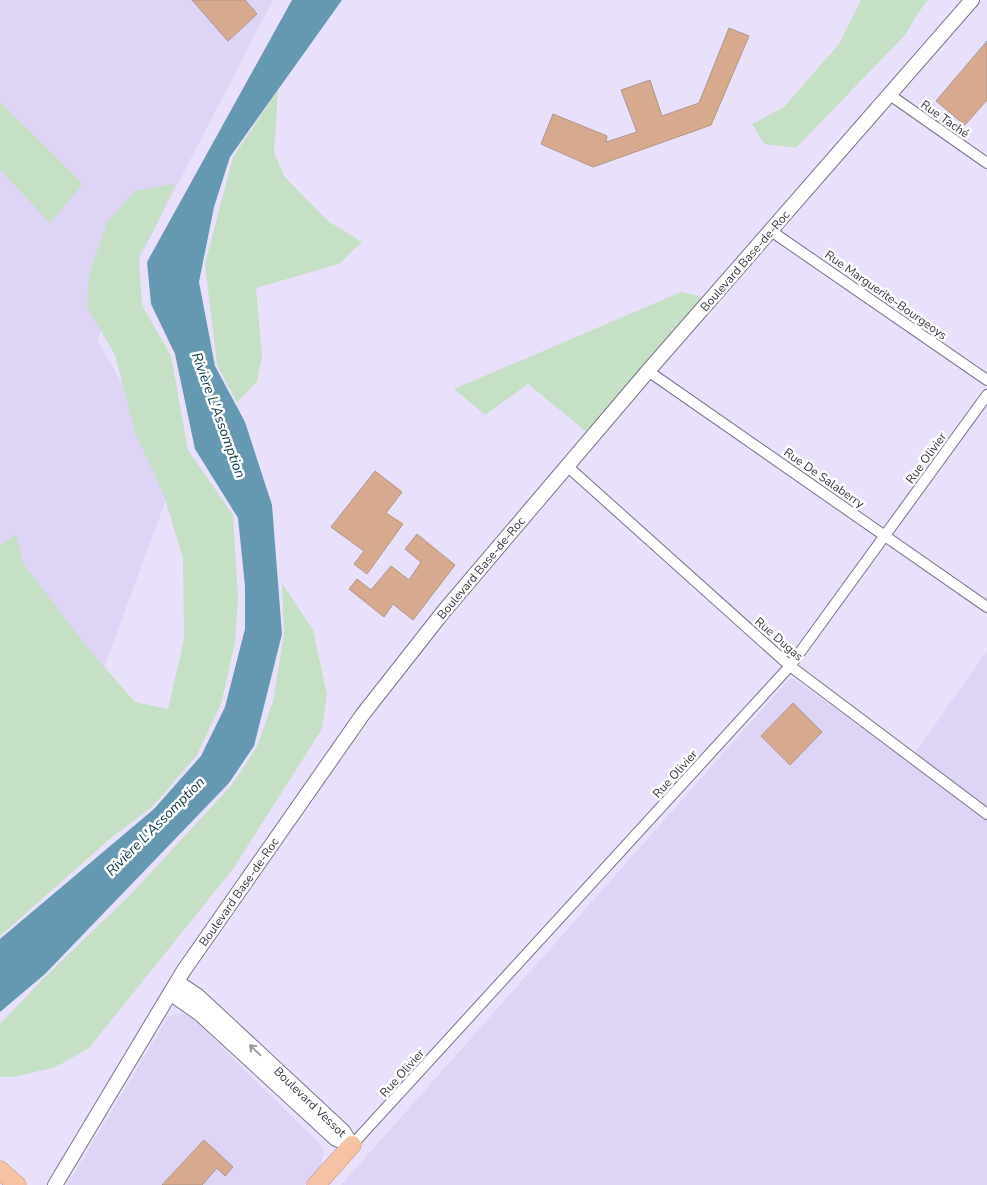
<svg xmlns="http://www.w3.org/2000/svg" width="987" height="1185" font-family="'Nunito Sans',sans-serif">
<rect width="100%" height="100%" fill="#e9e1fb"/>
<!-- built -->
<path fill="#ded4f5" d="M0,0h273l-176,340 50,86 23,63 -78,211 -92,92z
M987,651v163l-75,-57z
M791,677l196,141v367h-646z
M179,1013l8,2 8,6 126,124 3,6 -2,12 -6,10 -12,12h-237l101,-168z"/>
<!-- green -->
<path fill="#c6e0c5" d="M861,0h67l-10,13 -12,21 -110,114 -32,-4 -12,-20 32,-17 55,-63z
M278,90l-4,62 10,24 44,45 34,21 -23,22 -83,24 6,69 -5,24 -20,22 -20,-38 -12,-101 28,-107z
M0,102l83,82 -33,39 -50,-53z
M175,184l-20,44 -16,28 3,49 29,51 17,94 45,65 5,85 -3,42 -14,62 -24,51 -44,51 -41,31 -112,99v-391l16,-10 7,28 64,84 48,55 33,7 16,-70 -1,-80 -19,-64 -29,-62 -20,-78 -28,-48 2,-32 18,-53 28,-31z
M681,292l27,6 -119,136 -61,-50 -43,31 -31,-26z
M282,583l31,47 14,64 -5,35 -89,140 -144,179 -33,19 -42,10h-14v-53l46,-48 84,-81 101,-109 26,-39 16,-46 11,-67z"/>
<!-- water -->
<path fill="#6599b1" d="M292,0h50l-112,157 -16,50 -15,75 16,84 30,56 27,83 10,129 -28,112 -25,37 -184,191 -45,38v-73l154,-130 47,-53 24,-49 20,-78v-43l-7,-68 -43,-69 -20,-95 -24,-50 -4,-42z"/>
<!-- building -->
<path fill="#d7a98f" stroke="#ae9587" d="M192,0h53l12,14 -29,27z
M729,28l20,8 -38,89 -118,42 -52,-23 12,-30 54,22 -1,6 31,-10 -16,-42 29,-10 12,36 37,-13z
M987,41v59l-22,25 -29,-24z
M375,471l27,21 -16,21 17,11 -36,50 -13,-10 10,-13 -33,-24z
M417,534l38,31 -42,55 -20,-16 -9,13 -35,-28 8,-10 14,11 20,-24 18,14 12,-18 -16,-13z
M793,703l29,29 -32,33 -29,-29z
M204,1140l29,27 -8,9 -8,-8 -15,17h-40z"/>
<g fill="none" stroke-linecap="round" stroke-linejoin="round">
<!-- street casing -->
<g stroke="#7a738a" stroke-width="12">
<path id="street" d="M890,95l97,68
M771,231l216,149
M648,371l339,236
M567,466l223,200 197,148
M352,1145l438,-479 197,-271"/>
</g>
<!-- secondary casing -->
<g stroke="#7a738a" stroke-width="16">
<path id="secondary" d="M177,982l21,14 145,135 9,14
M170,993l30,21 136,125 16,6
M55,1185l129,-215 179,-256 81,-103 204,-240 324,-371"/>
</g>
<!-- highway casing -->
<g stroke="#b49183" stroke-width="19">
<path id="highway" d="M0,1170l17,15
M316,1185l36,-40"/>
</g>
<!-- street -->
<use href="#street" stroke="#fff" stroke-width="10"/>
<!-- secondary -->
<use href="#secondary" stroke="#fff" stroke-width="14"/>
<!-- highway -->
<use href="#highway" stroke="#f5c2a6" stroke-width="18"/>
</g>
<!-- one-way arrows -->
<defs><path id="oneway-shaft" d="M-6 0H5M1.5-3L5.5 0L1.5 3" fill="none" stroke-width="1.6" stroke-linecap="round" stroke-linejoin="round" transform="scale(1.25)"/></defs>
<use stroke="#9c9ba0" href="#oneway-shaft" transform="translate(255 1050) rotate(-137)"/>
<g text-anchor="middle" stroke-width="5" stroke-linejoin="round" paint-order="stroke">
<!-- street labels -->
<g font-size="12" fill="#3a3741" stroke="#fff">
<text transform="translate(945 119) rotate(35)" y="4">Rue Taché</text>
<text transform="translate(745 261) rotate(-49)" y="4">Boulevard Base-de-Roc</text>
<text transform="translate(886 295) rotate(35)" y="4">Rue Marguerite-Bourgeoys</text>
<text transform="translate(926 458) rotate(-54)" y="4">Rue Olivier</text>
<text transform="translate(824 478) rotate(35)" y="4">Rue De Salaberry</text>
<text transform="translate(481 568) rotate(-50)" y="4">Boulevard Base-de-Roc</text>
<text transform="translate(779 639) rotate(41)" y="4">Rue Dugas</text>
<text transform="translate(675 774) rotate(-48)" y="4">Rue Olivier</text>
<text transform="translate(239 892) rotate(-55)" y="4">Boulevard Base-de-Roc</text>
<text transform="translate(402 1073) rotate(-48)" y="4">Rue Olivier</text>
<text transform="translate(310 1102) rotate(44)" y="4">Boulevard Vessot</text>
</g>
<!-- water labels -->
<g font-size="14" font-style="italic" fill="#09394a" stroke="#fff">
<text transform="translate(219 415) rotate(70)" y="5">Rivière L'Assomption</text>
<text transform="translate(155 826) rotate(-45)" y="5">Rivière L'Assomption</text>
</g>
</g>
</svg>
